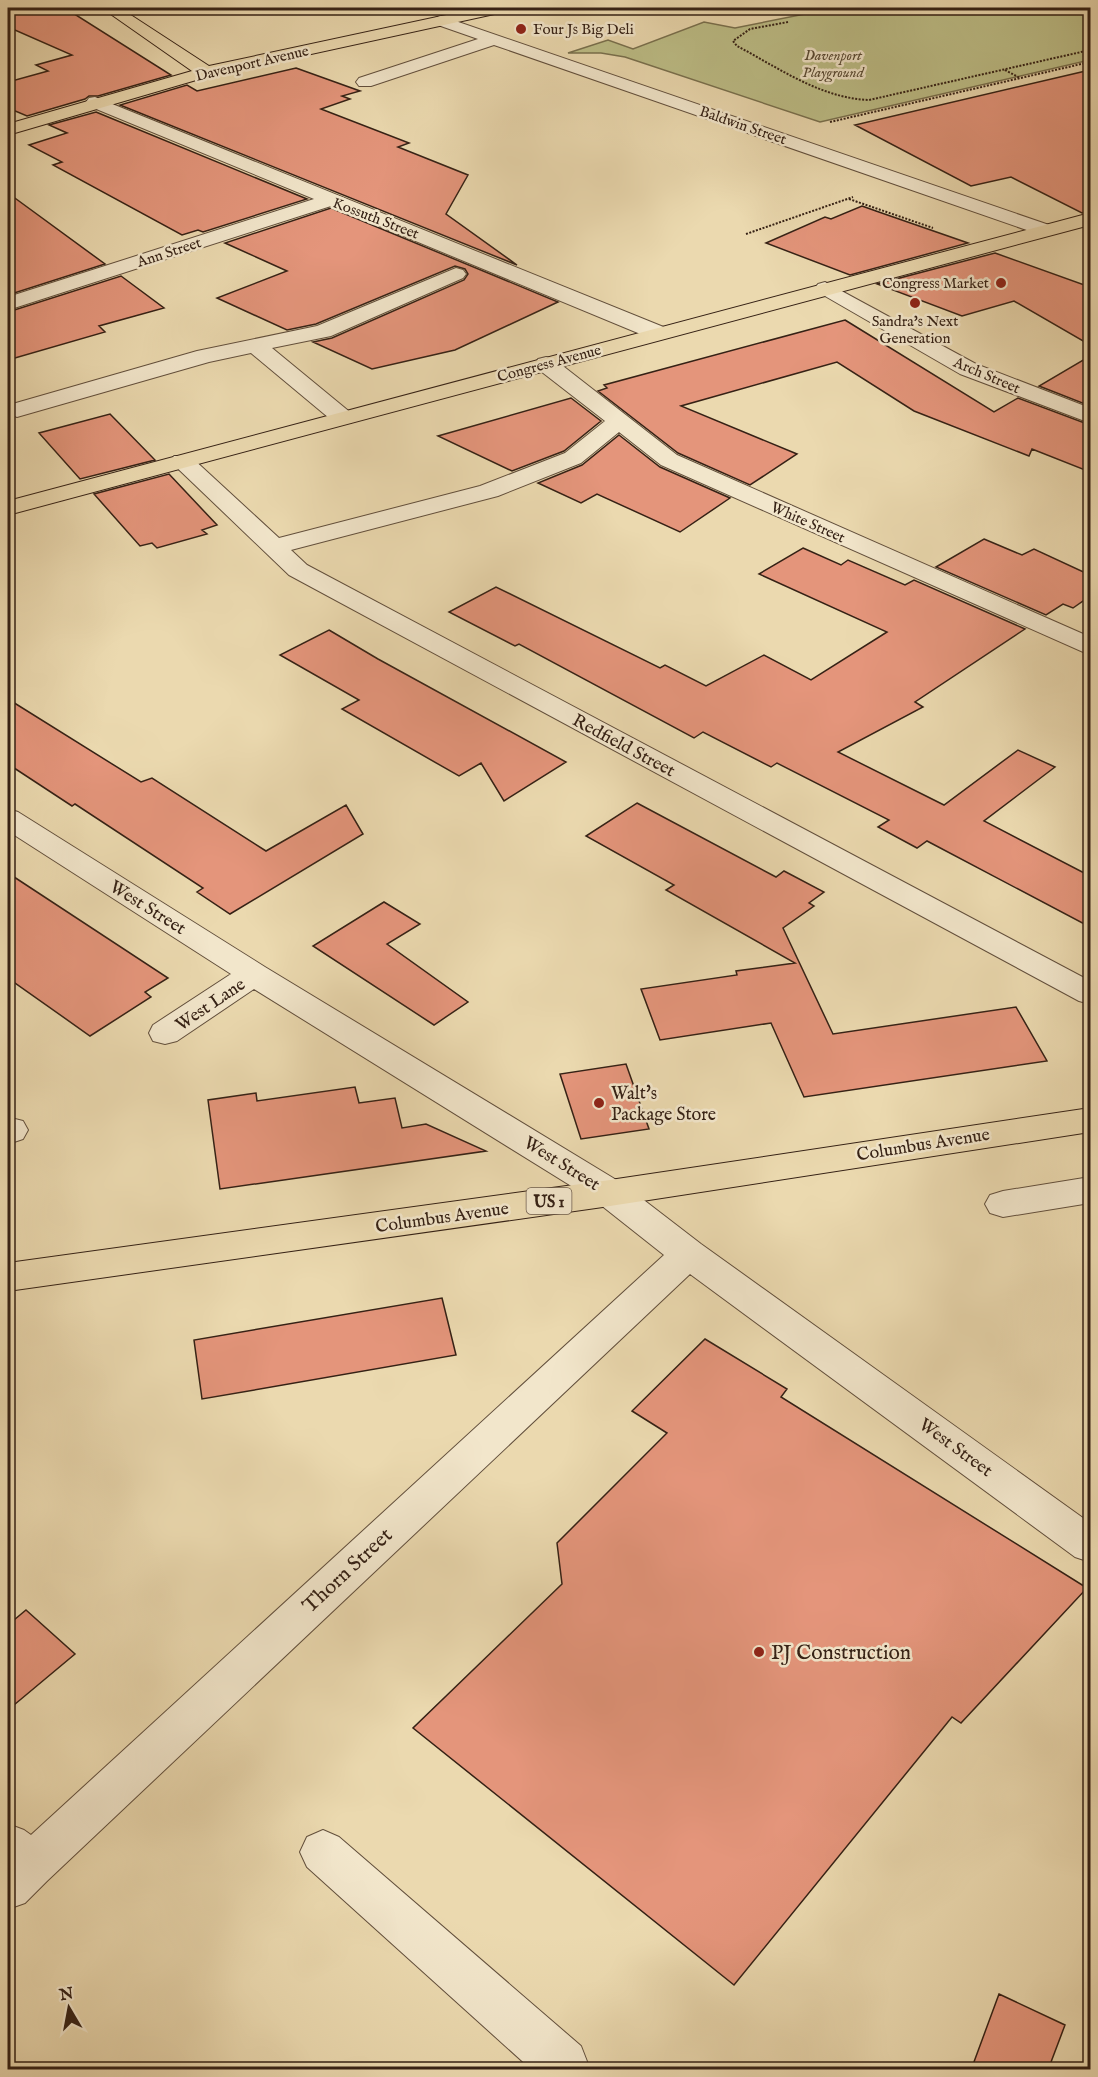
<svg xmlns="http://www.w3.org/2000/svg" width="1098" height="2077" font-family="'IM FELL English',serif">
<rect width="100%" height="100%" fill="#ebd9af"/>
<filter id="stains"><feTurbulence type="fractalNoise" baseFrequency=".00333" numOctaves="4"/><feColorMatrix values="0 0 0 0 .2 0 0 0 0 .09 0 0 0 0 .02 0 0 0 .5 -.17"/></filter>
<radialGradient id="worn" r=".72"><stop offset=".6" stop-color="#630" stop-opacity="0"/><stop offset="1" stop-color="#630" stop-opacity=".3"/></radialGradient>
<!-- green -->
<path fill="#bdbe87" stroke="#79704e" stroke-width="1.5" d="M835,8h255v52l-270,62 -195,-65 -24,-4h-33l40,-13 25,9 71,-27 31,6z"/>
<!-- building -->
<path fill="#e4957b" stroke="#352115" stroke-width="1.5" d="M8,8h57l106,67 -73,21h-9l-4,3 -58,17 -19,-8v-26l40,-11 -12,-6 36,-10 -64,-28z
M296,68l64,23 -18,5 8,3 -29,10 88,34 -11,4 70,28 -22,39 71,51 -397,-160 67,-20 10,6z
M1090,70v141l-8,2 -71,-36 -40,9 -116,-61z
M96,112l211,87 -104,33 -5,-2 -16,5 -129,-70 9,-3 -33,-17 38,-12 -18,-8z
M8,193l97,71 -97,31z
M862,206l14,5 92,32 -118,32 -84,-32 59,-26 6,2z
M331,208l227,94 -103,48 -83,19 -59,-27 19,-4 132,-58 4,-6 -3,-5 -10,-3 -139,58 -29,6 -70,-32 70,-27 -62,-28z
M995,253l95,34v58l-76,-44 -52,15 -85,-32z
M121,276l43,32 -65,18 6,6 -97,28v-48z
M845,320l149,92 24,-14 72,27v47l-58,-23 -3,7 -115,-45 -77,-49 -156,44 116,48 -47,31 -72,-32 -80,-62 9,-3 -3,-3z
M1090,356v50l-51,-20z
M571,398l30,23 -37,30 -52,20 -74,-35z
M110,414l45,46 -75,19 -41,-46z
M619,435l41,32 70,31 -50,34 -83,-38 -16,9 -43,-20 44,-18z
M169,474l48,51 -15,5 5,4 -50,14 -5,-5 -12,3 -46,-52z
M984,539l38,16 12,-6 56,26v21l-17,12 -10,-4 -17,11 -110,-48z
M803,548l38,17 7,-5 57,25 9,-5 111,49 -110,73 8,5 -85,45 106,53 74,-55 37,17 -71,54 106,55v51l-163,-86 -10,7 -39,-21 11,-7 -112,-57 -6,4 -68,-35 -9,6 -175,-94 -4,2 -66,-34 47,-25 164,81 5,-3 41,21 58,-31 47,25 76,-48 -128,-58z
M329,630l49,29 188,103 -62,39 -23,-38 -22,13 -117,-67 17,-9 -79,-45z
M8,699l133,83 11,-4 114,73 80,-46 17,29 -133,80 -33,-22 6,-4 -128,-84 -3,2 -64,-42z
M637,803l139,74 8,-6 40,21 -15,11 5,3 -31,22 50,106 183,-27 31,54 -243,36 -33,-74 -111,17 -19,-51 96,-14 -1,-4 59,-8 -129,-73 8,-5 -88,-49z
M8,873l160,105 -23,14 6,5 -61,39 -82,-58z
M384,902l36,22 -33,20 81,58 -34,23 -121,-79z
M626,1064l23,65 -68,10 -21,-65z
M355,1087l4,16 36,-5 7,30 24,-4 60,27 -266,38 -12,-89 48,-7 1,8z
M442,1298l14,57 -254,44 -8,-59z
M705,1339l82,50 -6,8 306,191 -126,135 -9,-6 -218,268 -321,-257 149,-144 -5,-41 110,-110 -35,-22z
M26,1610l49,44 -67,56v-85z
M999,1994l66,31 -17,45h-77z"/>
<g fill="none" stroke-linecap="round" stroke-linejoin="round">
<!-- minor casing -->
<g stroke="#624f3c" stroke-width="2">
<path id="minor" d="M804,8h18l1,1 -8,5z
M441,16l611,210 3,4 -3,4h-14l-544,-189 -123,41h-12l-3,-4 3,-4 119,-39 -43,-15 -2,-3 2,-3z
M95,97l571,231 3,5 -3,5h-16l-319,-132 -323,104v-13l306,-98 -225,-93 -3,-4 3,-4z
M456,268l7,2 3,4 -3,4 -132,58 -59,12 79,65 3,5 -3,5h-16l-84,-70 -42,9 -192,55 -9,-4 1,-8 188,-54 120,-25z
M825,282l151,82 114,44v15l-130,-49 -142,-82 -3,-4 3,-4z
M546,357l8,2 123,96 413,182v18l-429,-190 -42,-33 -38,31 -83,33 -207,54 16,15 783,416v23l-11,-3 -790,-426 -119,-114 4,-5h16l89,82 201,-52 85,-33 40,-32 -67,-52 -3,-5 3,-5z
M8,809l10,3 247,155 358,217 78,60 389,279v39l-15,-5 -385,-283 -643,607 -22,22 -17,6v-85l16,6 7,5 633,-580 -67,-53 -343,-213 -77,52 -12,3 -12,-3 -4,-8 4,-8 78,-51 -223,-143z
M11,1118l12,3 5,9 -5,9 -15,5v-25z
M1090,1177v26l-87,14 -13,-4 -5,-9 5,-9 13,-4z
M323,1830l16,7 242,209 7,18 -2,6h-54l-225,-203 -7,-15 7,-15z"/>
</g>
<!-- major casing -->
<g stroke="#352115" stroke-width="2">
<path id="major" d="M102,8h18l89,58 270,-58h28l-8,5 -289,63 -202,59v-11l184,-53z
M1090,213v12l-1082,290v-14z
M1090,1108v24l-480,74 -602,85v-28l602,-83z"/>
</g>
<!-- path -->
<path stroke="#352115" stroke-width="2" stroke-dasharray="2 1.5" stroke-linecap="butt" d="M1086,8l4,1
M846,10l13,-2
M788,22l-38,7 -17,12 4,5c42,22 83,52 132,54l221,-50
M1005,70l15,8
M830,122l260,-60
M849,199l84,29
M746,234l107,-37"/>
<!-- minor -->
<use href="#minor" fill="#f2e6cb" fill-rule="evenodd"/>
<!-- major -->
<use href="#major" fill="#ebd9af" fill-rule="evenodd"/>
</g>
<!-- markers -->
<g fill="#8f2418" stroke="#f2e6cb" stroke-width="2">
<circle cx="521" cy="29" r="6"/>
<circle cx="1001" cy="283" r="6"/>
<circle cx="915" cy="303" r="6"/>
<circle cx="599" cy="1103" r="6"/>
<circle cx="759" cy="1652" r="6"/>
</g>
<g text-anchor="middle" stroke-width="5" stroke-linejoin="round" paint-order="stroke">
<!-- far-poi labels -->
<g font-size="15" fill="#352115" stroke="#f2e6cb" text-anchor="start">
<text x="533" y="34">Four Js Big Deli</text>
<text x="989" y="288" text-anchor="end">Congress Market</text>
<text x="915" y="326" text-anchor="middle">Sandra's Next<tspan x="915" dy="17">Generation</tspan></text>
</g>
<!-- far-park labels -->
<g font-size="15" font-style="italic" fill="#574832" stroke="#f2e6cb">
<text x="833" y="60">Davenport<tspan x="833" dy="17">Playground</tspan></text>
</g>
<!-- far-street labels -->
<g font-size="15" fill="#352115" stroke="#f2e6cb">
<text transform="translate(252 63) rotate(-13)" y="5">Davenport Avenue</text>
<text transform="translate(743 125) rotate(19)" y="5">Baldwin Street</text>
<text transform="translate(376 218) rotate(21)" y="5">Kossuth Street</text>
<text transform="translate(169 252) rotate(-18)" y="5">Ann Street</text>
<text transform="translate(549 363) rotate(-15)" y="5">Congress Avenue</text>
<text transform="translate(987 375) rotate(23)" y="5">Arch Street</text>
<text transform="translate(808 522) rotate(24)" y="5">White Street</text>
</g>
<!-- shield labels -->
<rect fill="#f2e6cb" stroke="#6e5c4c" stroke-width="1.5" x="526.5" y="1188" width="45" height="26" rx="4.5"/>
<g font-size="16" font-weight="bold" fill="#352115">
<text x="549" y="1207">US 1</text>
</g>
<!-- street labels -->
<g font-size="18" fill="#352115" stroke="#f2e6cb">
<text transform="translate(624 745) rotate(28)" y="6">Redfield Street</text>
<text transform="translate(148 907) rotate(32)" y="6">West Street</text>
<text transform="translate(210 1004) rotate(-34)" y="6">West Lane</text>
<text transform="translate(923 1144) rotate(-9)" y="6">Columbus Avenue</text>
<text transform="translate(562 1163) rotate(32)" y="6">West Street</text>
<text transform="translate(442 1217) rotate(-8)" y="6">Columbus Avenue</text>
<text transform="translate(956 1447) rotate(36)" y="6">West Street</text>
</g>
<!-- poi labels -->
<g font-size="18" fill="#352115" stroke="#f2e6cb" text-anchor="start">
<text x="611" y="1099">Walt's<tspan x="611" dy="21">Package Store</tspan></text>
</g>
<!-- near-street labels -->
<g font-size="21" fill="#352115" stroke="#f2e6cb">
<text transform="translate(347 1570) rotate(-43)" y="7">Thorn Street</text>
</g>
<!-- near-poi labels -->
<g font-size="21" fill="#352115" stroke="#f2e6cb" text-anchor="start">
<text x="771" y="1659">PJ Construction</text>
</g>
</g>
<!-- margin -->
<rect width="1098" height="2077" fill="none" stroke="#ebd9af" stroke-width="30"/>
<rect x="9" y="9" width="1080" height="2059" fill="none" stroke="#352115" stroke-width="3"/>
<rect x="15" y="15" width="1068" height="2047" fill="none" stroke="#352115" stroke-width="1.5"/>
<!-- north arrow -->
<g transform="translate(69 2008) rotate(350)" stroke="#f2e6cb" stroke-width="4.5" paint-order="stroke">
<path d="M0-4.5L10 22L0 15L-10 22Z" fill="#352115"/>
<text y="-9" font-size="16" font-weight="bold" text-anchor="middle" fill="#352115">N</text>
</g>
<rect width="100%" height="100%" filter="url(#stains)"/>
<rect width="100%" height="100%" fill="url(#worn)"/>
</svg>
